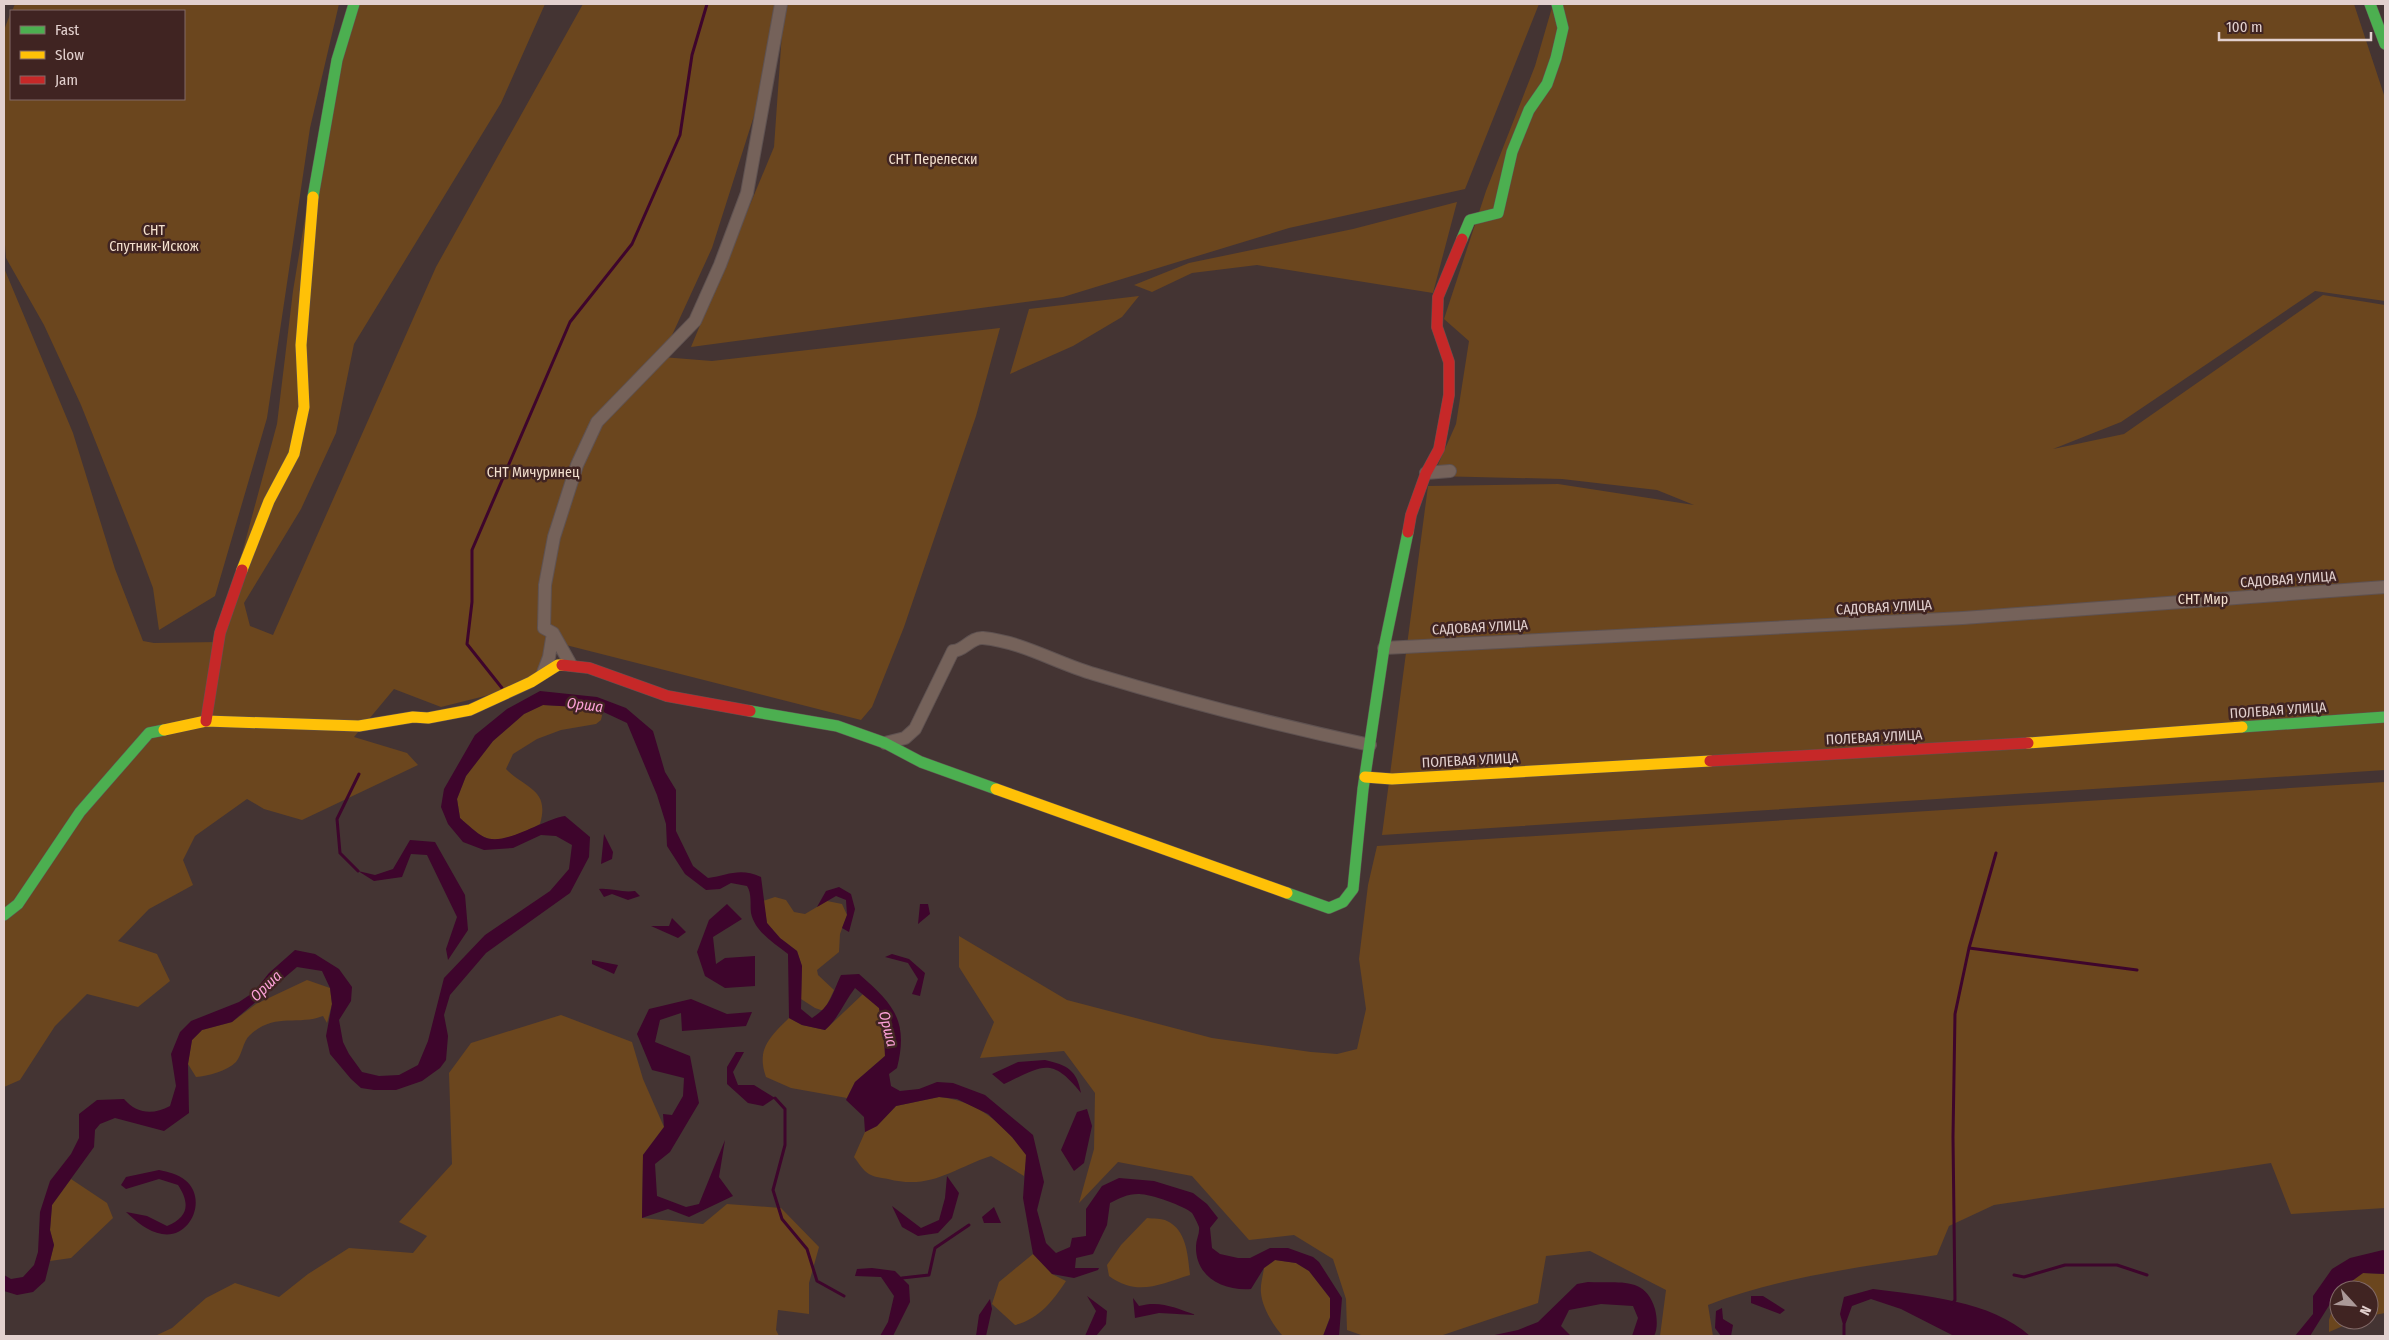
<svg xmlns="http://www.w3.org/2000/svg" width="2389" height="1340" font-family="'Fira Sans Condensed',sans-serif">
<rect width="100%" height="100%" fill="#443433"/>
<!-- green -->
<path fill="#6b461e" d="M15,4h324l-29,124 -43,290 -52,178 -56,34 -6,-42 -15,-40 -57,-143 -37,-80 -38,-67 -2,-26v-202l7,-18v87h173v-88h-172z
M348,4h197l-44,99 -147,241 -18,89 -35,76 -57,94 6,23 23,9 163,-368 147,-263h195l-19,96 -47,148 -50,109 50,4 288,-33 -24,88 -72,211 -32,80 -11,13 -303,-77 -25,41 -92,23 -47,-18 -40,48 53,16 11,12 -116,55 -38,-11 -17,-10 -52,37 -12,24 10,25 -44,24 -31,32 39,13 13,27 -32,26 -51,-13 -32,32 -35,54 -16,7v-819l69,165 42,136 28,72 11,2 64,-1 59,-218 16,-133 36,-219z
M784,4h755l-74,185 -176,39 -226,69 -372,50 83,-200z
M1553,4h801l31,94v203l-70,-10 -194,131 -68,27 71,-15 199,-139 62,10v465l-1003,65 46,-349 130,-2 136,21 -37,-15 -95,-11 -129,-3 23,-52 13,-83 -25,-22 42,-128 49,-125z
M1457,202l-24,91 -176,-28 -65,8 -40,19 -18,-7 55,-22 164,-34z
M1139,296l-17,21 -49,29 -63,28 19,-65z
M543,705l52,3 8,3 -2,9 -5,4 -35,6 -24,9 -24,15 -7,15c20,20 44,20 34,55 -14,7 -39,21 -56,13 -8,-4 -17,-13 -24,-19l-3,-19 9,-23 27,-35 31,-27z
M2385,782v426l-94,6 -20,-51 -277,42 -45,21 -12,29c-74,12 -159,22 -229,50l5,31h-53l6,-46 -76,-39 -44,5 -8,47 -98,33h-76l-17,-6 -1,-31 -13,-40 -39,-24 -45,5 -57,-64 -74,-14 -39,41 15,-54 1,-56 -31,-42 -84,7 14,-36 -35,-55v-31l108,64 145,38 99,14 26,2 20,-5 9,-40 -7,-50 9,-74 9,-39z
M775,897l11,3 8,12 11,2 22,-13 15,3 5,11 -7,19 -1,18 -22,18 1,5 16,15 -10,21 -9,-3 -14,-9 1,-33 -5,-15 -17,-13 -13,-15 -4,-22z
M307,980l23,8 2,16 -5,19 -4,-7c-26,10 -48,-4 -73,19 -7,6 -8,20 -14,27 -9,9 -28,14 -40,15l-8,-13 4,-24 10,-10 30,-8 24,-18z
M863,994l16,14 5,25 1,23 -30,26 -8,16 -56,-10 -25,-11c-10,-28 4,-40 23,-59l13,7 23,5z
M561,1015l71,27 11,37 21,48 -21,28 -1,63 61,6 24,-20 54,4 38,39 -10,36v31l-31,-4 -2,20 3,6h-624l17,-8 34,-30 29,-15 44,14 29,-23 41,-26 64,5 14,-17 -28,-14 53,-58 -3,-91 22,-30z
M939,1097c40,4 64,27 88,58l-3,21 -33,-20c-39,13 -60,34 -103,23 -6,-1 -14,-2 -19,-5 -6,-3 -11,-12 -15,-17l11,-25 12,-6 19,-20z
M71,1179l36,24 6,15 -42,40 -21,3 4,-16 -4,-15 2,-25z
M1147,1218c6,1 15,0 20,3 20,9 21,36 23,54 -30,9 -52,22 -81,1l-2,-11 14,-20z
M1033,1254l19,20 14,7c-13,20 -27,38 -51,44l-23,-21 7,-22z
M1275,1260l21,3 13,8 21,27v19l-7,19h-40c-9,-9 -21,-29 -22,-43 -1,-8 2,-17 3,-25z
M2363,1273l22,1v39l-16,3v-26h-30v30h18l-28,12v-12l9,-29z"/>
<!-- water -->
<path fill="#3e052c" d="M540,691l57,6 29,11 27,23 12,41 11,18v41l17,35 15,12c20,-3 32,-11 53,-1l6,46 13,15 17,13 5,15 -1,43 11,9c19,-12 20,-24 29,-43l18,-1c34,30 50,46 38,94l-8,6 2,12 9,5 19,-2 18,-7 16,1 32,12 48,40 11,47 -7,28 9,33 10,10 14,-6 2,-9 14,-2v-27l16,-23 17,-8 35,3 39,12 14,11 11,14 -8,10 2,20 8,6 18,4h12l20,-10h18l25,9 6,5 23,36 -3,38h-16l7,-18v-20l-21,-27 -13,-8 -21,-3 -11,8 -13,21c-28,2 -56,-12 -55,-43 0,-6 4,-13 3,-19 -1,-3 -5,-11 -7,-14 -7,-7 -44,-20 -54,-19 -11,0 -18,4 -28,9l-3,22 -14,29 -17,4 -1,10h24l-1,2 -24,8 -22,-4 -19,-20 -10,-56 3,-43 -14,-18 -24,-23 -31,-15 -18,-2 -43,9 -19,20 -12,6 -1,-15 -18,-17 9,-18 30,-26 -1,-23 -5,-25 -24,-20c-11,14 -16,30 -30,42l-23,-5 -13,-7 -1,-64c-14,-11 -33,-22 -37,-41 -1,-9 1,-19 -4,-27l-16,-3 -11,6 -14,1 -21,-16 -18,-28 -1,-22 -9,-29 -30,-72 -32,-15 -52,-3 -19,9 -31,27 -27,35 -9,23 3,19c7,6 16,15 24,19 21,10 59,-18 81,-21l25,21 -1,20 -19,36 -84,60 -36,42 -6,20 4,21 -2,24 -6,8 -18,13 -26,9h-22l-13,-2 -10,-9 -21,-25 -4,-18 6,-32 -2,-16 -8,-17 -25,-4 -65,55 -30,8 -10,10 -4,24 1,49 -25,18 -49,-13 -15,6 -5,6 -1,17 -42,58 -2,25 4,15 -9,36 -12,11 -16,3 -13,-4v-16l7,4 12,-2 11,-12 4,-13 2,-40 10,-31 21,-27 8,-16v-24l18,-14 27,-1c13,15 29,16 46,7l6,-20 -5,-32 9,-22 11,-11 48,-19 15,-10 15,-19 26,-23 20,4 24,15 13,18 -1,14 -12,19 4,22 6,12 13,18 17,4 20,-1 19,-10 10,-24 16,-63 41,-43 65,-44 19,-22 3,-24 -16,-9 -15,-1 -28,13 -29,2 -21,-8 -15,-18 -7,-17 3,-18 31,-54 32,-26z
M604,834l9,18 -1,7 -11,5z
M410,840l25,2 30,53 3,35 -20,30 -2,-11 11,-32 -30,-62 -16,-1 -9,23 -28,4 -16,-10 17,4 18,-6z
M839,887l12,7 4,15 -6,23 -7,-4 5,-13 -1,-15 -10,-4 -19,11 9,-16z
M599,889c13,-1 23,4 36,2l5,5 -12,4 -16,-6 -8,3z
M727,904l15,15 -29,18 3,27 9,-6 30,-2v30l-30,2 -20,-12 -8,-24 12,-32z
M920,904h8l2,10 -12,10z
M672,918l14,14 -8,6 -27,-12h18z
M892,954l17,5 16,14 -5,23 -8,-2 6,-15 -10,-16 -23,-6z
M592,960l26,5 -4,9 -22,-10z
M691,999l36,15 25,-2 -6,14 -64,5 -1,-18 -21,7 -5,22 35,14 9,47 -29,49 -15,12 2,32 29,11 13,-3 26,-64 -6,37 14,19 -44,21 -21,-8 -26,9 1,-63 21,-28 -1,-13 9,1 11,-19 1,-18 -32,-8 -15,-36 12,-25z
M736,1052h8l-11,20 5,13h16l21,13 -12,8 -15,-3 -21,-19v-17z
M1045,1060c22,5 32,10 36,33 -30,-37 -38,-27 -77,-9l-12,-10 26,-12z
M1087,1109l5,17 -8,37 -10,8 -13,-21 16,-38z
M159,1170c9,2 19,4 26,10 23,18 6,59 -23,54 -14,-2 -26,-13 -36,-22l21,4 20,10c22,-9 23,-23 11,-41l-19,-6 -33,10 -5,-4 5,-8z
M947,1176l12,17 -7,25 -14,15 -20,3 -16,-9 -10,-21 29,22 18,-8 6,-22z
M994,1207l7,16h-17l-2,-6z
M2383,1250l2,1v23l-22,-1 -25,18 -28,45h-15l18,-22v-18l19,-27 18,-11z
M872,1268l23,3 14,14 1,17 -17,34h-13l8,-14 6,-26 -13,-19 -26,-1 2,-7z
M1588,1282c29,2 57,-7 67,27 2,8 3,20 -1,27h-22l6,-18 -5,-12 -32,-2 -32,6 -8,16 10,10h-81l28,-6 20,-8 39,-38z
M1873,1289c52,7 117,11 157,47h-76l-53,-27 -30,-10 -19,7 -8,22 -4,-14 4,-17z
M1087,1296l20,15 -1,13 -10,12h-11l11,-25z
M1751,1296h12l22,14 -5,4 -29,-11z
M1133,1298l6,8c21,-6 37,2 57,9l-37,-2 -24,5z
M990,1299l2,10 -6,27h-10l3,-21z
M1722,1308l1,11 10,6 -2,11h-10l-6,-8 1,-17z"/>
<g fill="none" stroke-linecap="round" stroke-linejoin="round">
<!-- stream -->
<path stroke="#3e052c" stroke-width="3" d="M502,688l-35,-44 5,-42v-52l98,-228 62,-78 48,-109 12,-80 15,-51
M358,871l-18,-18 -3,-34 22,-45
M1969,948l168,22
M775,1098l10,11v36l-12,45 9,29 25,30 10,32 27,15
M2014,1275l10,2 41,-12h52l30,10
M902,1278l27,-3 6,-27 34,-23
M1952,1304l3,-4 -2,-163 2,-123 14,-66 27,-95
M1844,1336v-11"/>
<!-- street casing -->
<g stroke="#5f5251" stroke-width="14">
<path id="street" d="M1426,473l24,-2
M553,633l18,32
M1384,648l579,-30 422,-31
M543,673l6,-16 4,-24 -9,-5 1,-43 9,-48 23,-72 20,-43 98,-101 25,-56 27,-72 34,-189
M885,743l20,-5 10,-9 38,-78c11,0 18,-14 30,-13 40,4 73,25 111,36 92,28 183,51 276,71"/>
</g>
<!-- fast casing -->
<g stroke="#5f5251" stroke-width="12">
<path id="fast" d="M2370,4l15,40
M313,197l24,-137 17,-56
M1462,239l8,-19 28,-7 14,-61 17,-42 18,-26 9,-26 7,-30 -6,-24
M750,711l87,15 48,17 36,19 75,27
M2242,727l143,-10
M1287,893l42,15 14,-6 10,-13 10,-100 21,-141 24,-116
M4,915l14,-11 62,-92 69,-79 15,-3"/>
</g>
<!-- slow casing -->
<g stroke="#5f5251" stroke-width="12">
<path id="slow" d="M242,570l27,-69 25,-47 10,-47 -3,-62 12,-148
M164,730l42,-9 153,5 54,-9 15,1 42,-8 61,-28 27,-17h4
M2028,743l214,-16
M1365,777l27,2 318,-18
M996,789l291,104"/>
</g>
<!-- jam casing -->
<g stroke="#5f5251" stroke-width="12">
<path id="jam" d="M1408,532l3,-17 15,-42 13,-24 10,-54v-33l-12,-35 1,-30 24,-58
M562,665l27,3 78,28 83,15
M206,721l14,-88 22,-63
M1710,761l318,-18"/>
</g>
<!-- street -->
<use href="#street" stroke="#75625a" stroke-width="12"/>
<!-- fast -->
<use href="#fast" stroke="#4caf50" stroke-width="11"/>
<!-- slow -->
<use href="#slow" stroke="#ffc107" stroke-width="11"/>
<!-- jam -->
<use href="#jam" stroke="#c62828" stroke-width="11"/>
</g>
<g text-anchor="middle" stroke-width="5" stroke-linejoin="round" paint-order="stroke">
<!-- park labels -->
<g font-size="14" fill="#f3e0ce" stroke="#402422">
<text x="933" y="164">СНТ Перелески</text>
<text x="154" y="235">СНТ<tspan x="154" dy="16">Спутник-Искож</tspan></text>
<text x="533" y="477">СНТ Мичуринец</text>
<text x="2203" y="604">СНТ Мир</text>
</g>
<!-- street labels -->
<g font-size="14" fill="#e2d0ce" stroke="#402422">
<text transform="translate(2288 579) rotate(-4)" y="5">САДОВАЯ УЛИЦА</text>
<text transform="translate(1884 607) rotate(-3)" y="5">САДОВАЯ УЛИЦА</text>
<text transform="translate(1480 627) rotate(-3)" y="5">САДОВАЯ УЛИЦА</text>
<text transform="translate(2278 710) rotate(-4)" y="5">ПОЛЕВАЯ УЛИЦА</text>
<text transform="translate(1874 737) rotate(-3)" y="5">ПОЛЕВАЯ УЛИЦА</text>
<text transform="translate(1470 760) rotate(-3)" y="5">ПОЛЕВАЯ УЛИЦА</text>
</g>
<!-- water labels -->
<g font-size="15" font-style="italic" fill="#fba0d6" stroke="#402422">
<text transform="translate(585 705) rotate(7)" y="5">Орша</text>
<text transform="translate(266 986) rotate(-44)" y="5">Орша</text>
<text transform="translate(888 1029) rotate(76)" y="5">Орша</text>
</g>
</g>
<!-- border -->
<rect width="2389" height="1340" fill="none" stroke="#e2d0ce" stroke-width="10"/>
<!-- legend -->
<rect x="10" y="10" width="175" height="90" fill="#402422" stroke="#816967"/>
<rect x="20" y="26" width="25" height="8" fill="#4caf50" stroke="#816967"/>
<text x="55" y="35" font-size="15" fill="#e2d0ce">Fast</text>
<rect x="20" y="51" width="25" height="8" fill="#ffc107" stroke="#816967"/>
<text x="55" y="60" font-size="15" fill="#e2d0ce">Slow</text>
<rect x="20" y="76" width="25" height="8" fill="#c62828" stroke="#816967"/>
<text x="55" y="85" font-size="15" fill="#e2d0ce">Jam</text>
<!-- north arrow -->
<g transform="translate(2354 1305) rotate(116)"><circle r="24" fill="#402422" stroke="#816967"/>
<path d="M0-4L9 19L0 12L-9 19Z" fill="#ab9998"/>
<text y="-8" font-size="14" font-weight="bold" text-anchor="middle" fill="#e2d0ce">N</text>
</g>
<!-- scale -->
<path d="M2219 32v8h152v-8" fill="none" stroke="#e2d0ce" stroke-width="2.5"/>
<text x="2226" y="32" font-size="15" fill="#e2d0ce" stroke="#402422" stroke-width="4" paint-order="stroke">100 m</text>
</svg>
